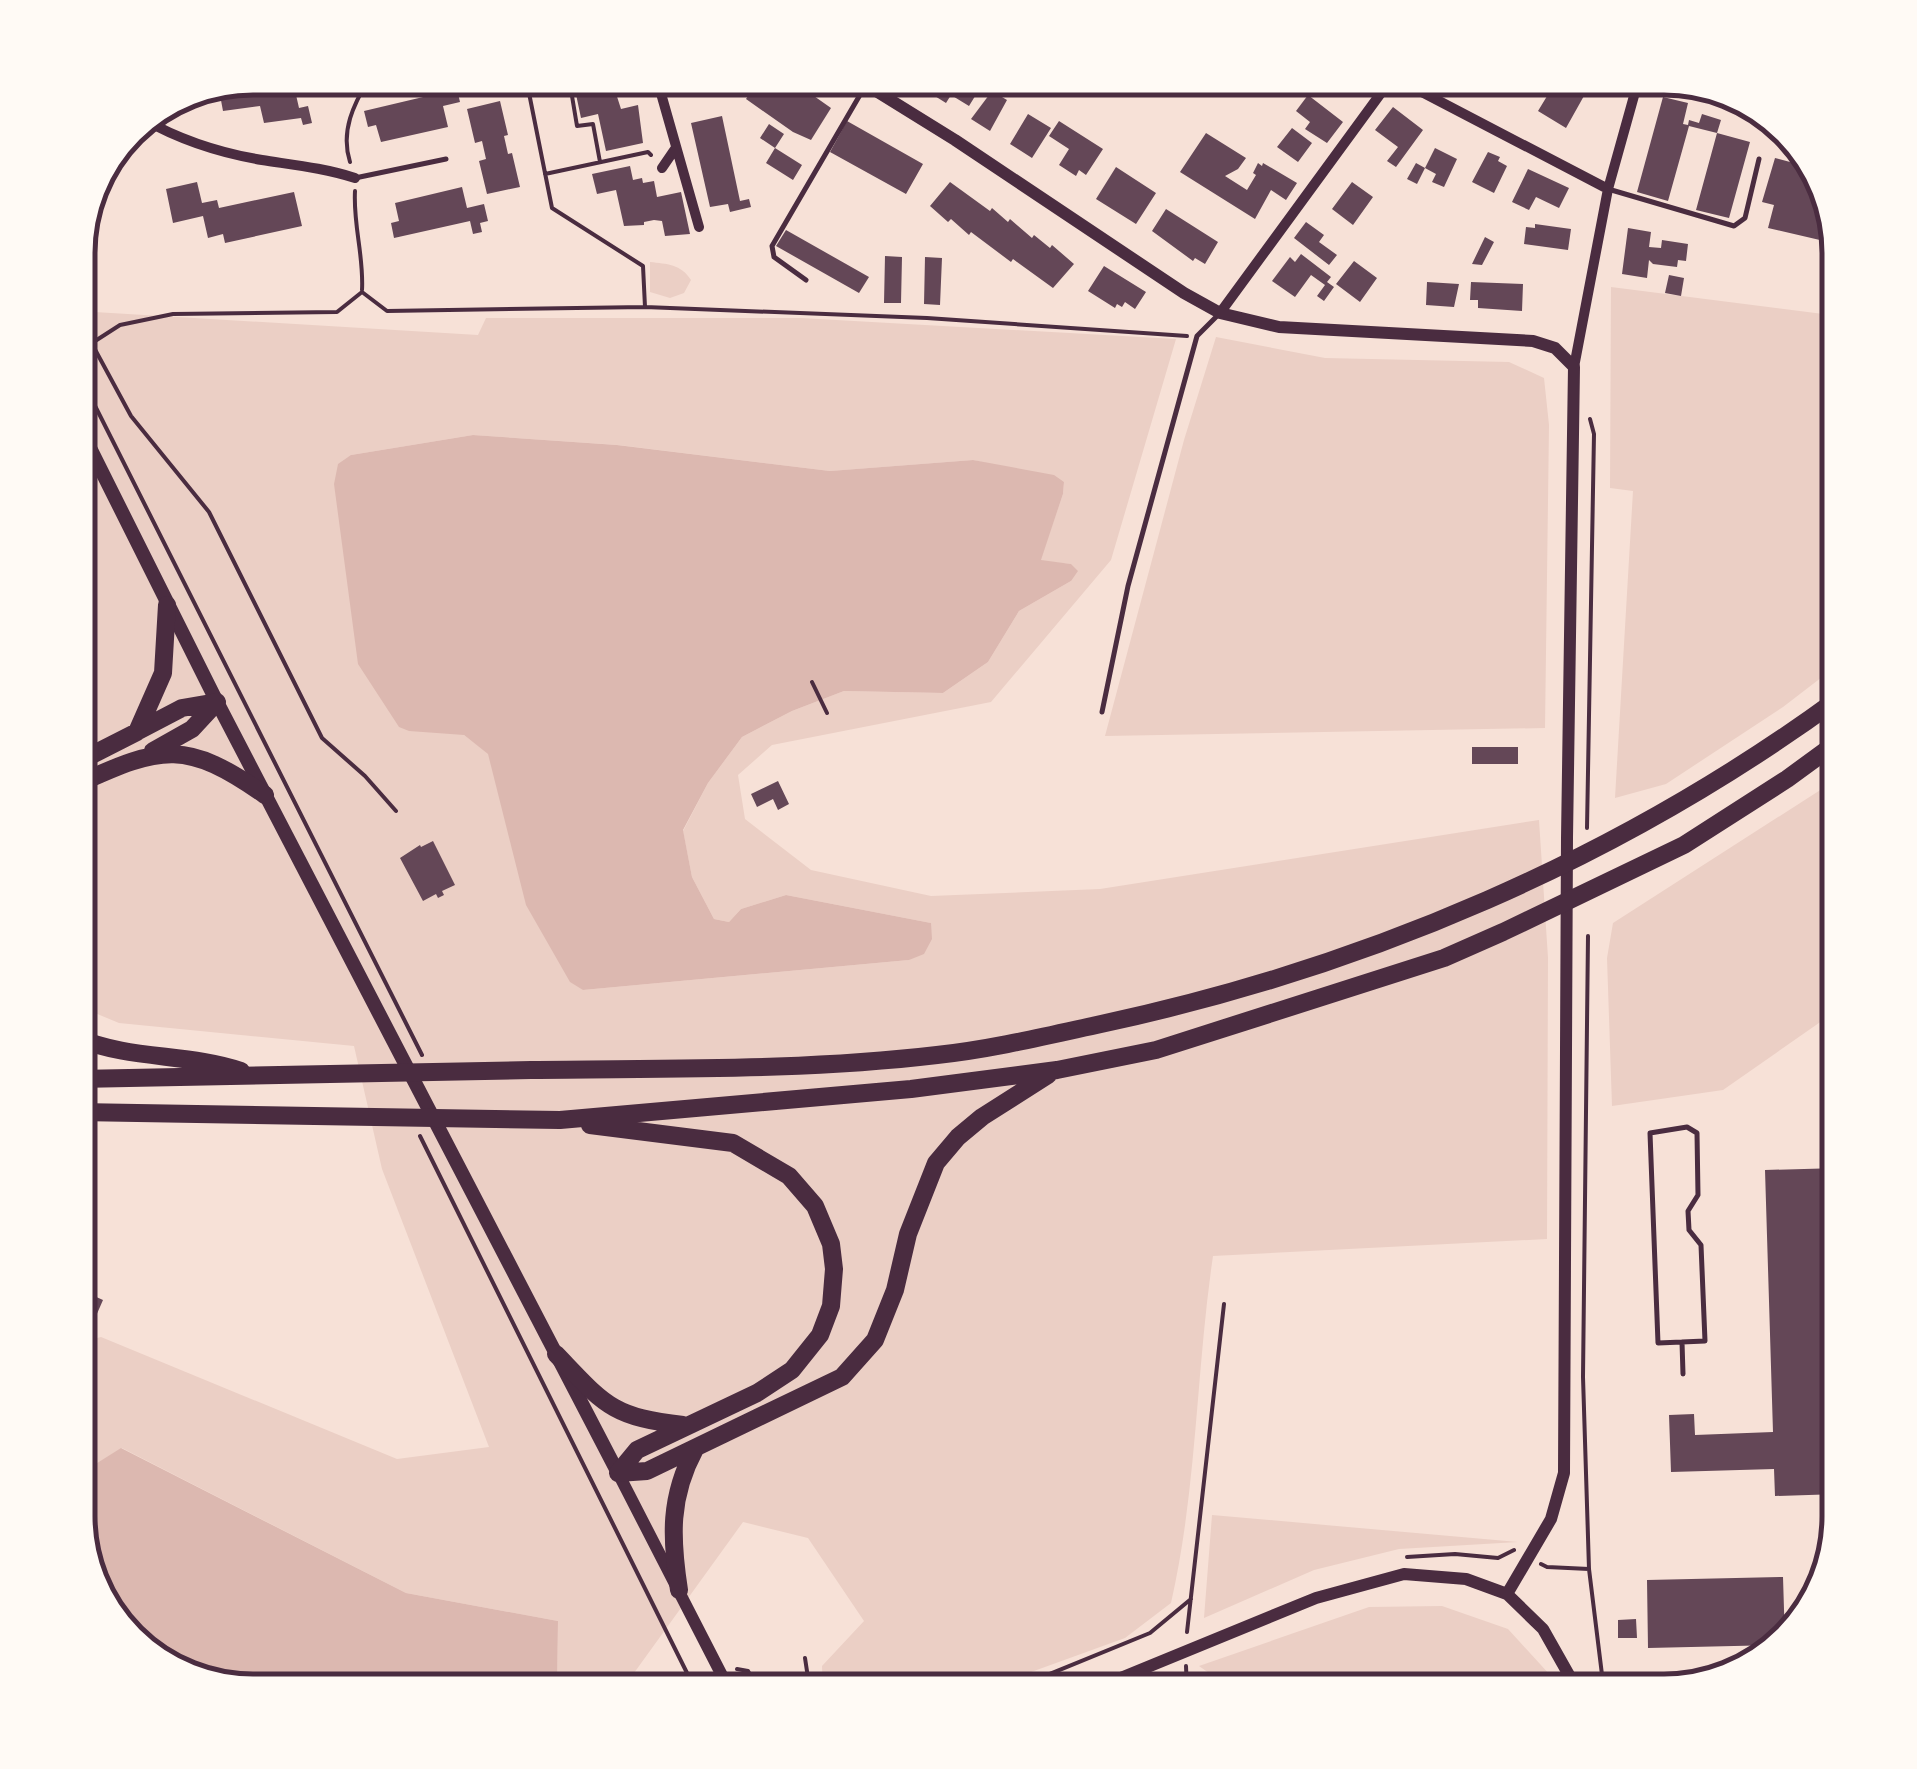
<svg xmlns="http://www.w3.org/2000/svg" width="1917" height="1769" font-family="'Zilla Slab',serif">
<rect width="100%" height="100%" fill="#f7e1d7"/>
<!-- green -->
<path fill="#ebcfc5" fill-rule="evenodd" d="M650,262c17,2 31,2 41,18l-7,13 -14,5 -20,-6z
M1611,287l228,29v348l-56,43 -117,77 -51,14 18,-307 -23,-3z
M78,311l400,24 8,-17h315l375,21 -65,221 -120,142 -219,43 -34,30 7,44 66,51 120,26 169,-7 439,-69 9,138 -1,281 -334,17c-17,115 -16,233 -42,347l-46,35 -146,53h-156l-1,-25 42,-45 -56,-83 -65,-16 -122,169h-64l1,-70 -152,-28 -284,-145 -44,27v-132l23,-6 296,122 92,-12 -107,-278 -28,-123 -235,-23 -41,-17v-344l18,-2 -18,-73zM473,435l145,10 212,26 143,-11 91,22 -1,12 -23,67 31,3v17l-52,30 -31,51 -45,31 -99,-2 -52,20 -50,26 -34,46 -25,48 9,46 22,42 15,3 12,-13 45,-14 145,28 -22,37 -326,30 -82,-188 -12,-48 -25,-19 -113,-280z
M1216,337l109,21 184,4 35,16 5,47 -4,303 -440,8 79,-296z
M1839,778v231l-116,81 -111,16 -5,-148 6,-35z
M1212,1515l306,27 -119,7 -85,21 -110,48z
M1442,1606l66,23 43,47 -152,9 -2,-6 -171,6 -27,-19 170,-59z"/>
<!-- water -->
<path fill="#dcb8b0" d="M473,435l144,10 213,26 143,-11 81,15 10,7 -1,12 -22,66 30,4 7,7 -7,10 -52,30 -31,51 -45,31 -99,-2 -52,20 -50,26 -34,46 -25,47 9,47 22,42 15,3 12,-13 45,-14 145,28 1,16 -8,15 -15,6 -326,30 -13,-8 -44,-77 -38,-151 -24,-19 -55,-4 -10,-4 -41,-63 -24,-180 4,-20 13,-9z
M121,1448l285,145 152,28 -1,70h-304l-68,-13 -57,-38 -50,-113v-52z"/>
<!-- building -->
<path fill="#644757" d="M253,78l5,16 36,-8 5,22 9,-2 4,17 -9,2 -2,-7 -37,5 -4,-17 -37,5 -3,-16 -17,4z
M586,78h25l10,31 17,-4 5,38 -37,8 -8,-37 -17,4 -8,-38z
M760,78h22l10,6 2,-2 37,26 -20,32 -18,-8 -47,-33z
M906,78h31l18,11 7,-10 15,14 -8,13 -18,-11 -5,8z
M1558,78h36l-28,50 -28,-17z
M456,85l4,17 -17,4 5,21 -67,15 -5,-17 -8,2 -4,-16 76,-18 -1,-4z
M992,91l15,9 -17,31 -19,-12z
M1308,95l35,27 -16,21 -22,-14 5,-7 -14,-11z
M1663,97l25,6 -5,21 5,1 1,-5 10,3 3,-9 19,6 -4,13 -28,-7 -21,75 -31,-9z
M500,101l8,34 -4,1 4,18 4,-1 8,34 -33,7 -8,-33 7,-2 -4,-18 -7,2 -8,-34z
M1393,107l30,23 -27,37 -9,-6 11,-14 -23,-17z
M1028,114l23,14 -19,30 -22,-14z
M722,116l18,85 9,-2 2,8 -21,5 -2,-8 -18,3 -19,-84z
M847,121l76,43 -17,30 -76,-42z
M1059,121l44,28 -17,26 -7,-5 -3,6 -17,-11 10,-16 -20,-13z
M769,124l15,10 -9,14 -15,-10z
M1292,128l20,15 -14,19 -21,-15z
M1206,133l40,25 -8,11 -13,7 22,14 9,-15 -3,-2 5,-10 4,3 1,-3 34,20 -11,17 -15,-10 -16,29 -75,-47z
M1717,133l33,9 -21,76 -33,-8z
M775,148l27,17 -9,15 -27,-17z
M1435,148l22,11 -13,28 -12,-5 4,-8 -11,-6 -8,16 -10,-5 9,-16 9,5z
M1488,152l12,5 -2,4 9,5 -13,27 -22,-11z
M1775,158l30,8 33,74 -1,4 -69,-16 6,-23 -12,-3z
M630,166l3,14 9,-2 1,5 11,-2 3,16 24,-5 9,42 -25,2 -3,-15 -8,-1 -10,2v3l-20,1 -8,-36 -19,4 -5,-20z
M1116,167l40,26 -20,31 -40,-25z
M1528,169l41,19 -10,20 -23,-11 -7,13 -17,-8z
M197,182l5,21 15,-3 2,8 75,-16 8,34 -77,17 -2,-9 -15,4 -5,-22 -30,7 -7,-34z
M950,182l40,29 2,-3 16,14 2,-3 22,19 2,-3 16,13 2,-3 22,19 -21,24 -40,-29 -2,3 -40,-30 -2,3 -18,-16 -3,3 -18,-16z
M1352,182l21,15 -20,28 -21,-16z
M462,187l5,21 17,-4 4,17 -8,2 2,9 -9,2 -3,-13 -76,17 -3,-15 8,-2 -4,-18z
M1166,209l52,33 -13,22 -10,-6 -2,3 -41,-30z
M1306,222l18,13 -5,7 18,13 -8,10 -35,-27z
M1535,224l36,5 -3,21 -44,-6 2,-17 9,1z
M1628,228l23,4 -2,15 12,1 1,-8 26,4 -2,17 -8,-1 -1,7 -24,-3 -4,-4 -2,18 -25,-4z
M786,230l83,47 -10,16 -83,-47z
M1485,237l9,5 -12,23 -10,-1z
M1301,254l30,23 -4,5 7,5 -10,14 -7,-5 8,-11 -14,-10 -16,22 -23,-16 18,-24 5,5z
M885,256l17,1 -1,46h-17z
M925,257l17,1 -2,47 -16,-1z
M1354,261l23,17 -17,24 -24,-18z
M1104,266l42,26 -11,17 -10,-7 -3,5 -5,-3 -2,4 -27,-17z
M1669,275l15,3 -3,18 -16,-3z
M1427,282l32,2 -5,23 -28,-2z
M1471,282l52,2 -1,27 -44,-3v-8h-8z
M1472,747h46v17h-46z
M778,781l11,23 -11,6 -5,-11 -16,8 -6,-13z
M433,841l22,44 -13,6 2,4 -6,3 -2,-4 -13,7 -23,-43 20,-13 1,2z
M1839,1168v326l-64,2 -1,-27 -103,3 -2,-57 25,-1 1,21 78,-3 -8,-262z
M83,1291l20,9 -7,16 -18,-9z
M1783,1577l2,65 -8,3 -129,3 -1,-68z
M1636,1619l1,19h-19v-18z"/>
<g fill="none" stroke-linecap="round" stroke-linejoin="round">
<!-- path -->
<path stroke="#4a2c40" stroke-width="4" d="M499,78l30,15 23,115 91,58 2,41
M569,78l8,48 16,-2 7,38
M350,162c-10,-31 4,-58 19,-84
M545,174l103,-22 3,3
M355,191c-2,34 9,65 7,99
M78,318l53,98 78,96 113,226 43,38 31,35
M92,343l28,-18 53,-11 164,-2 25,-20 25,19 258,-4 282,11 260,18
M78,372l344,683
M812,682l15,31
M1587,828l7,-394 -4,-15
M1588,936l-5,441 6,192
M420,1136l276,555
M1407,1557l48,-3 43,4 16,-8
M1541,1564l6,3 42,2 15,122
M1187,1632l37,-328
M805,1658l5,33
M1186,1666l1,25
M737,1669l11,2 11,20
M699,1691l12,-9
M1008,1691l142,-58 41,-34
M1041,1691l38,-14"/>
<!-- service -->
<path stroke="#4a2c40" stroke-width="5" d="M355,178l91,-19
M1608,189l126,37 11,-8 14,-59
M806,280l-32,-23 -2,-11 92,-158
M1102,712l26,-126 69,-250 21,-21
M1682,1342l-24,1 -8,-210 37,-6 10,6 1,62 -10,16 1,19 12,15 4,96 -23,1 1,32"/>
<!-- minor -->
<path stroke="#4a2c40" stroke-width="10" d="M1395,78l213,111
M143,119c37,21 77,34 119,41 32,5 62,8 93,18
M662,168l13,-19
M699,227l-39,-137 55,-12
M1220,313l172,-235
M1574,367l34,-178 31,-111"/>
<!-- tertiary -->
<path stroke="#4a2c40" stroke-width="12" d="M855,78l100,62 229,153 36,20 59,14 254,14 22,7 19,19 -7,471 -3,635 -13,46 -44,75
M618,1473l112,218
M1089,1691l227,-93 88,-24 62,5 41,15 36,35 35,62"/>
<!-- secondary -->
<path stroke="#4a2c40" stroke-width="14" d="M78,424l139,278 401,771"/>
<!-- motorway -->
<path stroke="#4a2c40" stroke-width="18" d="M138,731l44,-23 35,-6
M153,751l39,-22 25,-27
M78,762l59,-30 26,-59 4,-68
M78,784c85,-39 108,-44 187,11
M78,1038c52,22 110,15 163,33
M78,1079c151,-2 302,-7 453,-9 136,-2 271,1 406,-15 55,-6 109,-19 164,-31 266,-57 518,-165 738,-326
M78,1112l482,8 351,-31 146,-19 99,-20 288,-92 59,-26 181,-87 103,-66 52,-38
M590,1125l143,18 56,33 26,30 16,38 3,25 -3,37 -11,29 -28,35 -35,23 -120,57 -19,23
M556,1354c48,50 55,63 127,71
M618,1473l29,-2 195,-94 33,-37 20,-50 13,-56 28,-71 22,-26 24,-20 66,-42
M679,1590c-8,-52 -10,-93 16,-141"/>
</g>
<!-- crop -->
<path d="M0 0H1917V1769H0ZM253 95H1664A158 158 0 0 1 1822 253V1516A158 158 0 0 1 1664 1674H253A158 158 0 0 1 95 1516V253A158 158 0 0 1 253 95Z" fill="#fffaf5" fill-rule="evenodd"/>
<path fill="none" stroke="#4a2c40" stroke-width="5" d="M253 95H1664A158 158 0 0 1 1822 253V1516A158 158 0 0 1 1664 1674H253A158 158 0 0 1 95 1516V253A158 158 0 0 1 253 95Z"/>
</svg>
